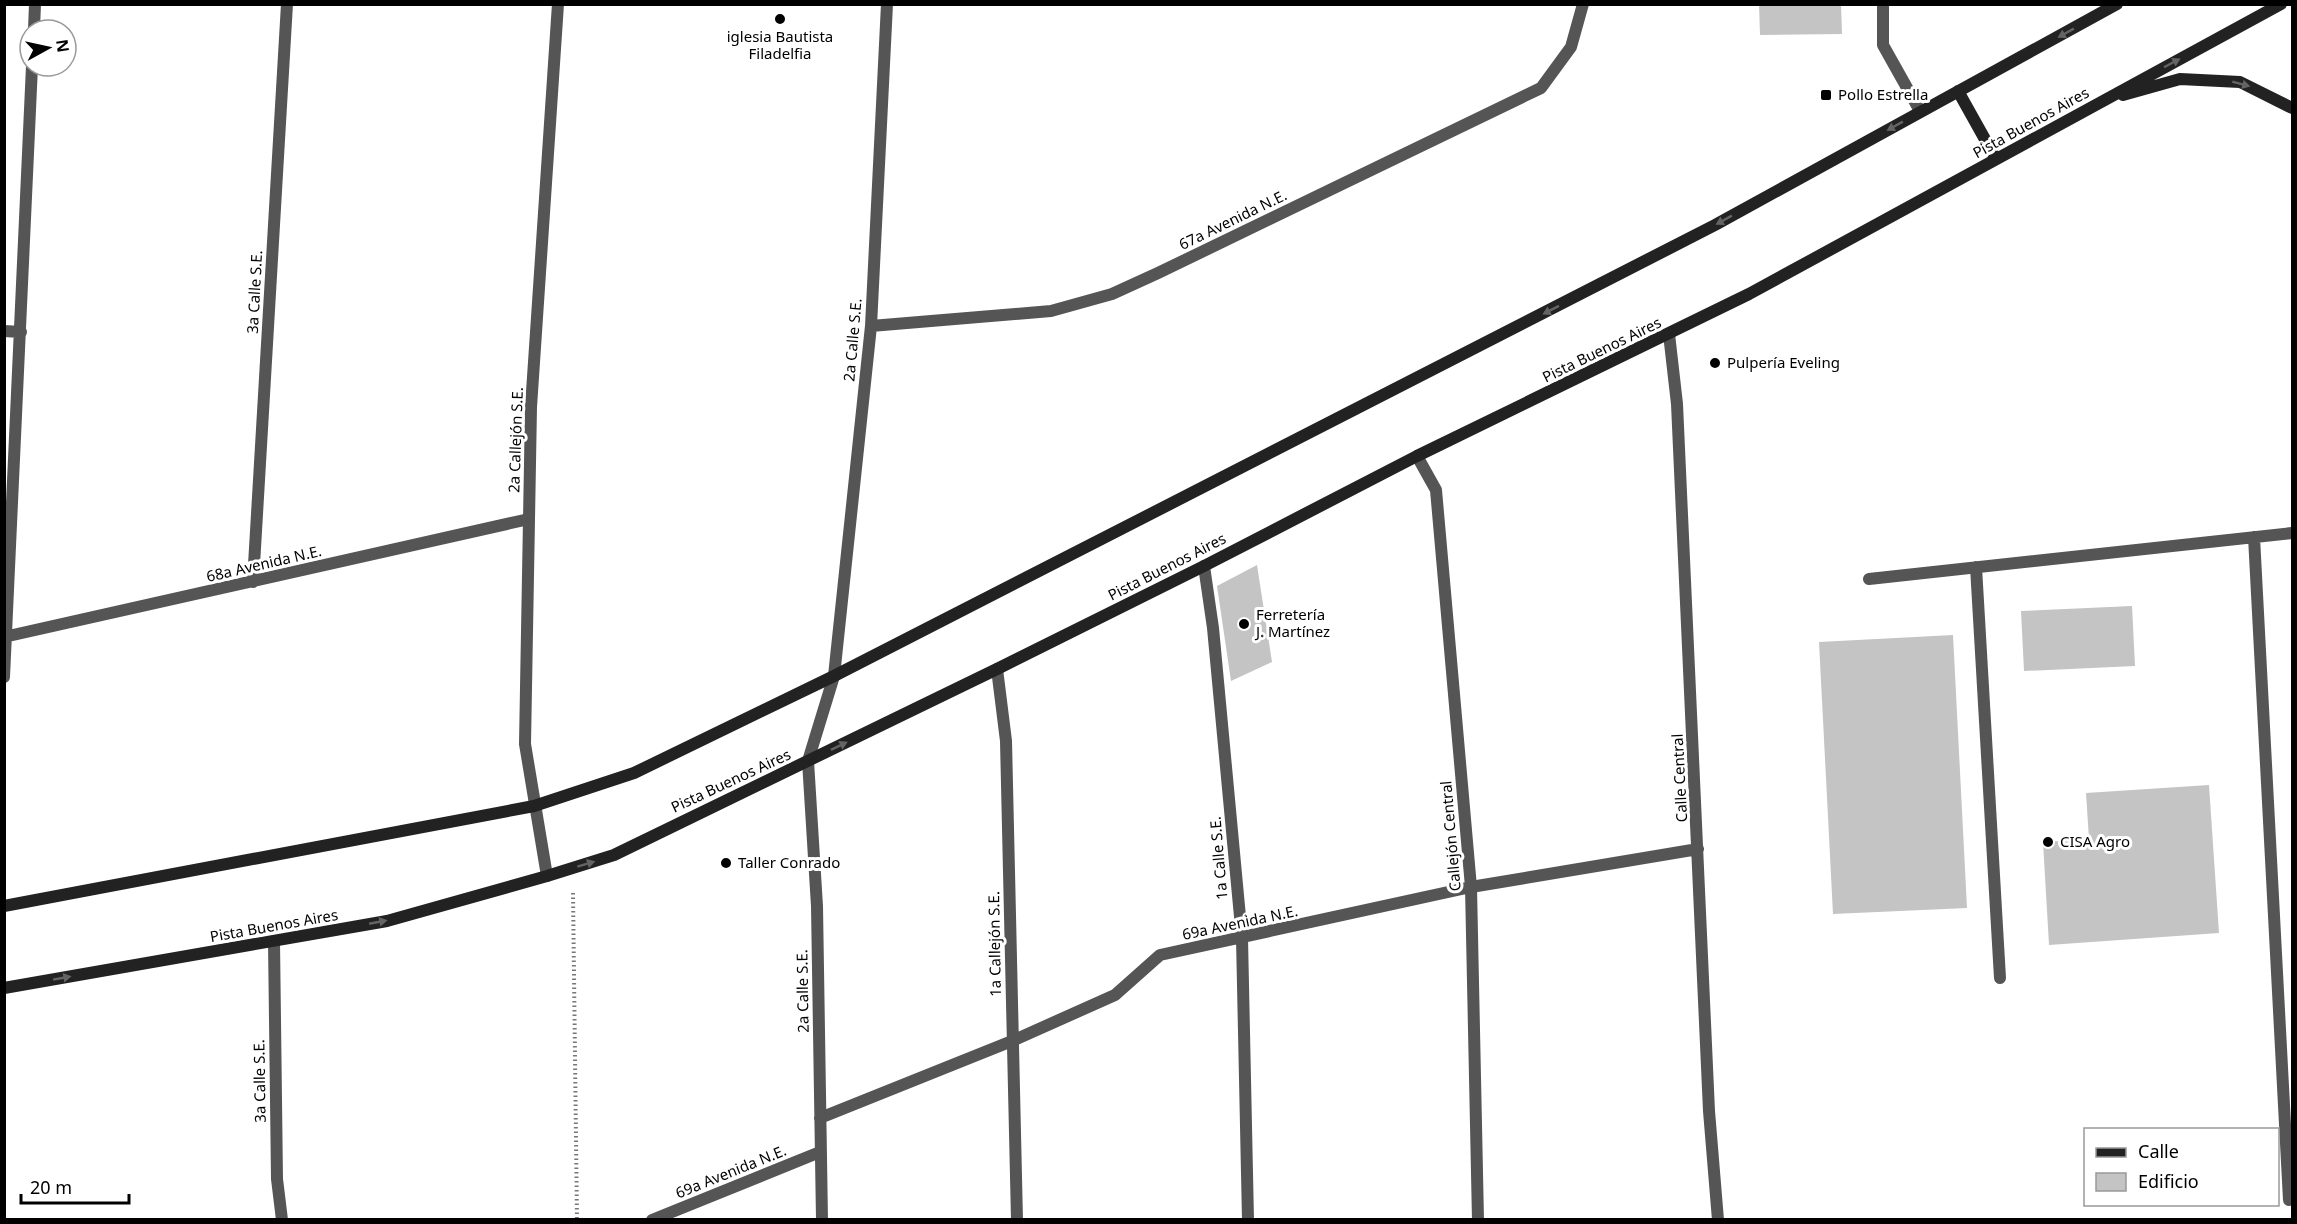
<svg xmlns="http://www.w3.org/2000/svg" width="2297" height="1224" font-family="'Noto Sans',sans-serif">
<rect width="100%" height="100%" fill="#fff"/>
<!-- building -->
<path fill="#c4c4c4" d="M1759,4h82l1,30 -82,1z
M1257,565l15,97 -41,19 -14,-95z
M2132,606l3,60 -111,5 -3,-60z
M1953,635l14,273 -134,6 -14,-272z
M2209,785l10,148 -170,12 -6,-103 46,-3 -3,-46z"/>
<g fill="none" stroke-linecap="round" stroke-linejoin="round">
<!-- path -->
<path stroke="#777" stroke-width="4" stroke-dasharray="1.5 3" stroke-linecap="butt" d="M573,893l4,327"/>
<!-- service -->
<path stroke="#555" stroke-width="12" d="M1883,4v41l37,66
M2254,537l35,663
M1976,567l24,411
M1869,579l423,-46"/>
<!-- minor -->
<path stroke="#555" stroke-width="12" d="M34,30l1,-26
M871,326l180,-15 61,-17 46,-21 383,-185 30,-41 12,-43
M4,331l17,1
M1669,334l8,70 32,707 9,109
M1417,456l19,34 35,397 7,333
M1204,566l9,62 29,310 6,282
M253,582l34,-578
M4,637l525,-118
M997,669l9,72 11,479
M4,677l28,-611
M547,876l-22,-132 6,-337 27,-403
M274,941l3,238 5,41
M820,1118l192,-77 103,-46 45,-40 311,-68 227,-38
M652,1220l168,-68
M822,1220l-5,-314 -9,-145 26,-85 37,-350 16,-322"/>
<!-- secondary -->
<path stroke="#222" stroke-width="12" d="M1958,91l38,68
M2123,95l57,-16 60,3 52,26
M4,906l530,-100 100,-33 200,-97 881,-451 402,-221
M4,988l383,-67 160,-45 67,-21 383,-186 207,-103 213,-110 332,-162 532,-290"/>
</g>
<!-- one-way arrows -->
<defs><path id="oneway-solid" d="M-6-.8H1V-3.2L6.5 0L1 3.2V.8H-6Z" transform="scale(1.5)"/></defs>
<g fill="#646464">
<use href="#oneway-solid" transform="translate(2066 33) rotate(151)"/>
<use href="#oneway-solid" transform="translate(2172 63) rotate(-28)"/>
<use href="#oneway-solid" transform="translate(2241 84) rotate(15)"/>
<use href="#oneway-solid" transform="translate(1895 126) rotate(151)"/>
<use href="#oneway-solid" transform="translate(1724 220) rotate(151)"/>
<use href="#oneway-solid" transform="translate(1551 310) rotate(153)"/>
<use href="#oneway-solid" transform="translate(839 746) rotate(-26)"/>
<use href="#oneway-solid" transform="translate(586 864) rotate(-17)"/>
<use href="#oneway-solid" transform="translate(378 922) rotate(-11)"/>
<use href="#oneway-solid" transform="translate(62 978) rotate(-10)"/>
</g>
<!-- markers -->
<g fill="#000" stroke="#fff" stroke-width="2">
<circle cx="780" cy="19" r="6"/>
<rect x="1820" y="89" width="12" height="12" rx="3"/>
<circle cx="1715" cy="363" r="6"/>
<circle cx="1244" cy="624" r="6"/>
<circle cx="2048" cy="842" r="6"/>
<circle cx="726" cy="863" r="6"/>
</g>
<g text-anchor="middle" stroke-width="6" stroke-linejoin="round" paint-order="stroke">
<!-- poi labels -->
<g font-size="15" fill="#000" stroke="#fff" text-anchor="start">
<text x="780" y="42" text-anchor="middle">iglesia Bautista<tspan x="780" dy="17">Filadelfia</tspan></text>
<text x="1838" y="100">Pollo Estrella</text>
<text x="1727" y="368">Pulpería Eveling</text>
<text x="1256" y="620">Ferretería<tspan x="1256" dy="17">J. Martínez</tspan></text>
<text x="2060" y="847">CISA Agro</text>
<text x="738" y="868">Taller Conrado</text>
</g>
<!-- street labels -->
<g font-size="15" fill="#000" stroke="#fff">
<text transform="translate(2031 123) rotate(-29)" y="5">Pista Buenos Aires</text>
<text transform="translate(1233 220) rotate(-26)" y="5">67a Avenida N.E.</text>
<text transform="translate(255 292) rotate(-87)" y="5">3a Calle S.E.</text>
<text transform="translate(853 340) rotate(-85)" y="5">2a Calle S.E.</text>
<text transform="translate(1602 350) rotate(-26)" y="5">Pista Buenos Aires</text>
<text transform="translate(516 440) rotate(-88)" y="5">2a Callejón S.E.</text>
<text transform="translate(264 564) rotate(-13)" y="5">68a Avenida N.E.</text>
<text transform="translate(1167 567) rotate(-27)" y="5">Pista Buenos Aires</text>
<text transform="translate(1680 778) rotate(-93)" y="5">Calle Central</text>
<text transform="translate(731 781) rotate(-25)" y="5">Pista Buenos Aires</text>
<text transform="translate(1451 836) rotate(-95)" y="5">Callejón Central</text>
<text transform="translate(1219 858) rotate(-95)" y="5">1a Calle S.E.</text>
<text transform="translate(1240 923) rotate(-12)" y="5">69a Avenida N.E.</text>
<text transform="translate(274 926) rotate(-10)" y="5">Pista Buenos Aires</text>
<text transform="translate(995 944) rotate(-91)" y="5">1a Callejón S.E.</text>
<text transform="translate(803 991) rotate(-91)" y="5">2a Calle S.E.</text>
<text transform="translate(260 1081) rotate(-91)" y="5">3a Calle S.E.</text>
<text transform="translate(731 1172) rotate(-22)" y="5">69a Avenida N.E.</text>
</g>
</g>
<!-- border -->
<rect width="2297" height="1224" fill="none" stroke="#000000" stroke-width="12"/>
<!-- legend -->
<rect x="2084" y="1128" width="195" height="78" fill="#ffffff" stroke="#999999" stroke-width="1.5"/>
<rect x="2096" y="1148" width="30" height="9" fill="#222222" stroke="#999999" stroke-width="1.5"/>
<text x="2138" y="1158" font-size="18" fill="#000000">Calle</text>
<rect x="2096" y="1173" width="30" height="18" fill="#c4c4c4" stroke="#999999" stroke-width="1.5"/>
<text x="2138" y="1188" font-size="18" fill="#000000">Edificio</text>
<!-- north arrow -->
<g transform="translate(48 48) rotate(82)"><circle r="28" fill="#ffffff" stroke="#999999" stroke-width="1.5"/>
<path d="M0-4.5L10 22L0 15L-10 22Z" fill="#000000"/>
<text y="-9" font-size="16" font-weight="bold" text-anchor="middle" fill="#000000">N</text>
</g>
<!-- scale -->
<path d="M21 1194v9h108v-9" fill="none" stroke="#000000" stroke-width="3"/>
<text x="30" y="1194" font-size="18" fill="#000000" stroke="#ffffff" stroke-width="4.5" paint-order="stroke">20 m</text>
</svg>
